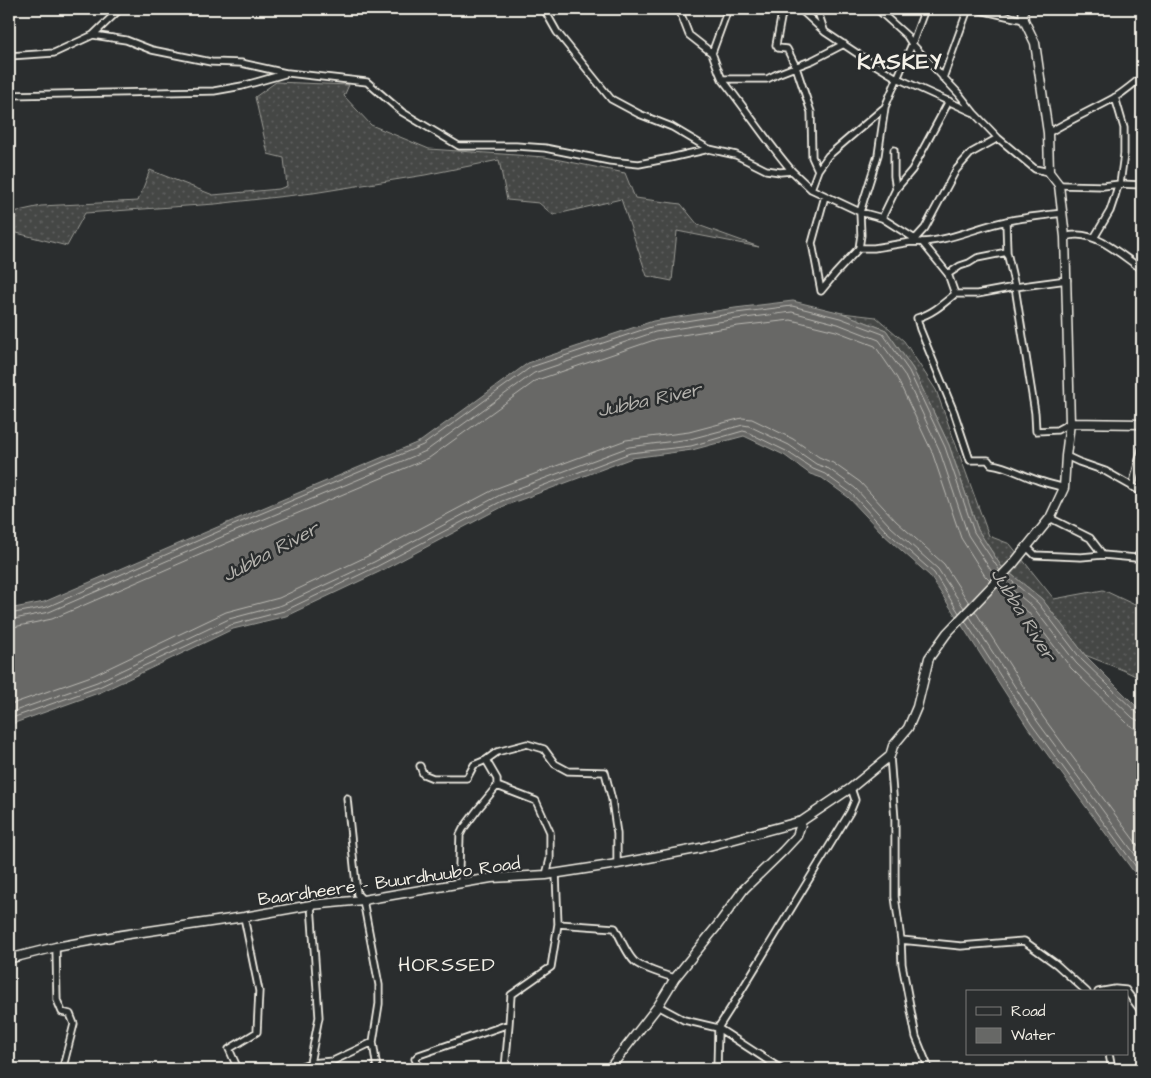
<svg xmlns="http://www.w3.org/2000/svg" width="1151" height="1078" font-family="'Architects Daughter',sans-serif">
<defs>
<pattern id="grass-dots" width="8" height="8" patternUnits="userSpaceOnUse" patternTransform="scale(1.25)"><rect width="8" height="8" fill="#444645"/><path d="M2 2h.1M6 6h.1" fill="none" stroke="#606160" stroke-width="1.8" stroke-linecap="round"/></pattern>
</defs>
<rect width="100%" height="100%" fill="#2a2d2e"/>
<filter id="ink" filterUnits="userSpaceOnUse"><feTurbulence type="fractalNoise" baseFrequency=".02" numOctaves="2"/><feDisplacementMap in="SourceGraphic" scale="10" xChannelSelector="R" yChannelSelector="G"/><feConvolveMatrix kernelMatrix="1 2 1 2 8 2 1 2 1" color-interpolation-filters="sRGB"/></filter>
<g filter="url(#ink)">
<!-- grass -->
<path fill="url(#grass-dots)" stroke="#9c9c96" d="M276,82l73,3 -5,11 27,29 58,24 116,8 80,16 10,25 46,6 17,21 61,22 -82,-16 -5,50 -25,-5 -26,-77 -68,16 -14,-12 -32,-3 -8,-40 -74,15 -112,18 -98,11 -130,9 -18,33 -58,-15v-18l32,-7 97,-5 12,-31 63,25 66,-6 8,-3 -3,-28 -16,-4 -13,-57z
M842,313l34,4 28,24 32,49 53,146 21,8 44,55 49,-9 32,15 7,-12v86l-19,-9 -38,-15 -43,-56 -41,-33 -23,-36 -29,-85 -36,-76 -27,-39z"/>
<!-- water -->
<path fill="#676866" stroke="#9f9f9a" d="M793,301l49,12 44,17 27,39 36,76 29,85 23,36 41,33 43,56 57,57v171l-114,-155 -98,-152 -47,-42 -35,-37 -26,-19 -12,-4 -26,-19 -40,-19 -52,14 -60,8 -128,48 -125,66 -93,44 -53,13 -132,63 -92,33v-116l35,-7 176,-76 201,-85 107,-78 125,-42 82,-13z"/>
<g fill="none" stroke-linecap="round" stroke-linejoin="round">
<!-- shore -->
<path stroke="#bcbab4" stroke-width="1" d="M1007,577l31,26 43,56 56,54 5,2
M1003,582l30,25 43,56 57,55 4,2 5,1
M998,587l30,25 43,56 57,56 6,4 8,1
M975,611l68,106 99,134
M9,614l38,-7 175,-77 201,-85 108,-78 123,-41 82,-13 56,-7 48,12 43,16 26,37 36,76 29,85 26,39
M970,617l67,104 105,143
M9,620l40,-8 175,-76 202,-85 108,-78 121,-41 82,-13 55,-7 46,12 41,16 25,34 35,75 29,86 24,37 3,3
M965,621l67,104 110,150
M9,628l43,-9 175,-76 202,-85 108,-78 120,-41 81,-13 53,-6 45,11 39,15 22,32 35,74 29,86 24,38 5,5
M9,705l85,-30 132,-63 53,-14 91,-43 127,-67 129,-48 63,-8 53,-14 10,1 41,20 26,18 14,6 27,19 36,39 48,43 25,39
M9,713l88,-31 132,-63 53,-14 92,-43 126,-67 129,-48 61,-8 53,-14 6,1 40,19 27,19 13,5 26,19 35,38 48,43 26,39
M9,719l90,-32 132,-62 53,-14 92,-44 126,-66 128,-48 61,-7 52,-15 4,1 39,19 27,18 12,5 26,19 35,38 48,42 25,40"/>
<!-- minor casing -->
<g stroke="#f4f1e8" stroke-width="9">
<path id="minor" d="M120,9l-27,26 33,5 26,10 59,12 30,1 45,10
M544,9l13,23 54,67 28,15 33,13 37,22
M679,9l10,26 23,18 7,19 3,7c24,30 45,63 70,92
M785,9l-4,9 -5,27 2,3 9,1 9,18 15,45 1,45 6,13
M800,9l25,23 42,28 30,18 75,34
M817,9l7,21
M877,9l30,27 5,8 47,50 15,19 24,25 37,31 14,3
M976,9l48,11
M712,53l16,-44
M9,56l45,-3 39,-18
M943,78l25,-69
M722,79h45l10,-5 36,-14 31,-16
M9,95l205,-4 28,-5 46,-13 79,9 35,30 57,34h57l29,2 65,13 29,3 31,-6 39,-9 27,6 30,15 14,2 12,-1 19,18 49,23 22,6 33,21 -4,3c33,2 64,-15 96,-21 18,-4 36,-5 54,-8
M1048,133c22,-13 44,-23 66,-35 10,-6 19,-14 28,-21
M1059,185l44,1 17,-2 22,1
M811,189l7,-19 10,-14 57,-49
M896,189l16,-19 37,-69
M882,218l14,-29 -2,-13v-26
M1006,221l1,31 8,35 20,126 1,18 21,-1 13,-7
M1065,237c3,-1 8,-2 11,-2 24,-1 47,22 66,34
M1094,238l16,-27 5,-15 2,-7 3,-5 4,-30v-26l-9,-31
M915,239l10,-11 31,-58 15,-17 27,-15
M922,242l26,32 12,-8 9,-3 8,-5 30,-6
M859,248h15l37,-6
M948,274l7,20
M821,291l14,-17 24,-26 2,-13 -1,-23 18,-57 7,-48 27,-63 13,-35
M821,291l-9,-48 13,-47
M1066,456l13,6 26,9 37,21
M1132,487l10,-39
M1064,488c-9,-3 -19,-5 -27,-8 -16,-5 -29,-14 -46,-16l-3,-4h-18l-16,-48 -34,-83 -3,-11c15,-4 26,-14 38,-24h22l38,-7 52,-7
M1050,518l40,20 13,17
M1027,547l8,8 46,2 22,-2 33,3 6,-7
M890,756l5,64v77l6,43 1,24 14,73 13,32
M486,760l11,19v7
M420,766l3,8 10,4h34l7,-13 12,-5 11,-8 30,-8 17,5 11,15 13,7 37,1 7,28 5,34v30
M347,798l10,96 6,6 16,85v19l-6,38 4,27
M462,883l-3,-17 1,-31 3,-6 15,-20 19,-23 39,15 14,31v27l-4,16
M558,924l57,4c5,9 12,27 20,34 5,5 32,14 40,16
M901,940l60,6 63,-5 32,23 31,28
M56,947l1,53 5,12 8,2 4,10 -10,39 1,6
M1098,992l17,-3 11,1 1,2
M1127,992l15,20
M658,1006l26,14 34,8 63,41
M1109,1054l3,15
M310,1063l9,-46 -8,-112
M238,1069l-9,-20 28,-17 2,-41 -15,-74
M294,1069l16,-6 23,-2 40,-19
M420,1069l-5,-10 4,-4 90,-31 2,-29 40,-28 7,-43 -2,-51
M505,1069l4,-45
M717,1069l1,-41 14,-22 118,-194 5,-12 -4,-12"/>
</g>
<!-- secondary casing -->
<g stroke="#f4f1e8" stroke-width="11">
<path id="secondary" d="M1070,423l72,1
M9,958l7,-1 40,-10 66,-12 122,-18 67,-12 52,-5 128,-22 55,-3 71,-11 84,-16 101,-27
M609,1069l49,-63 17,-28 42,-52 27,-37 39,-38 14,-15 5,-15 49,-33 39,-32 3,-10 15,-18 9,-21 12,-49 18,-25 66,-69 37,-46 14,-30 2,-32 4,-33 -5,-186 -6,-52 -10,-13 -1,-39 -13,-90 -11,-23 -1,-11"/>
</g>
<!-- minor -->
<use href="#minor" stroke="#2a2d2e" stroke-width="5.5"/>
<!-- secondary -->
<use href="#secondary" stroke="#2a2d2e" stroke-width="8"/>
</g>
</g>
<g text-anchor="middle" stroke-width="5" stroke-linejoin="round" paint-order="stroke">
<!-- street labels -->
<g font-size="18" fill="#f4f1e8" stroke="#2a2d2e">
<text transform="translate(389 881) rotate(-8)" y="6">Baardheere - Buurdhuubo Road</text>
</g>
<!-- water labels -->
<g font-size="19" font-style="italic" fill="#b5b3ae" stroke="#2a2d2e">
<text transform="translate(649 399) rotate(-12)" y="7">Jubba River</text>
<text transform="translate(270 551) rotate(-28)" y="7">Jubba River</text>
<text transform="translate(1024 614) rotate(58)" y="7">Jubba River</text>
</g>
<!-- quarter labels -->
<g font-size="20" letter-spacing="1" fill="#f4f1e8" stroke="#2a2d2e">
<text x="447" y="971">HORSSED</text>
</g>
<!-- district labels -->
<g font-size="22" font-weight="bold" letter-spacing="1" fill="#f4f1e8" stroke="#2a2d2e">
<text x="900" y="69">KASKEY</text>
</g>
</g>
<!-- margin -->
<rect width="1151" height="1078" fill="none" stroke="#2a2d2e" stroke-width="30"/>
<rect x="15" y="15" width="1121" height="1048" fill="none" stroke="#f4f1e8" stroke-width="2" filter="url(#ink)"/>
<!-- legend -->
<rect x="966" y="990" width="162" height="65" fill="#2a2d2e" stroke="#7b7b78"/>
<rect x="976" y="1007" width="25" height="8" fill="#2a2d2e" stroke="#7b7b78"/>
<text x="1011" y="1016" font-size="15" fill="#f4f1e8">Road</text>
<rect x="976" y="1028" width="25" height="15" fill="#676866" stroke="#7b7b78"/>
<text x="1011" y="1040" font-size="15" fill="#f4f1e8">Water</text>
</svg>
